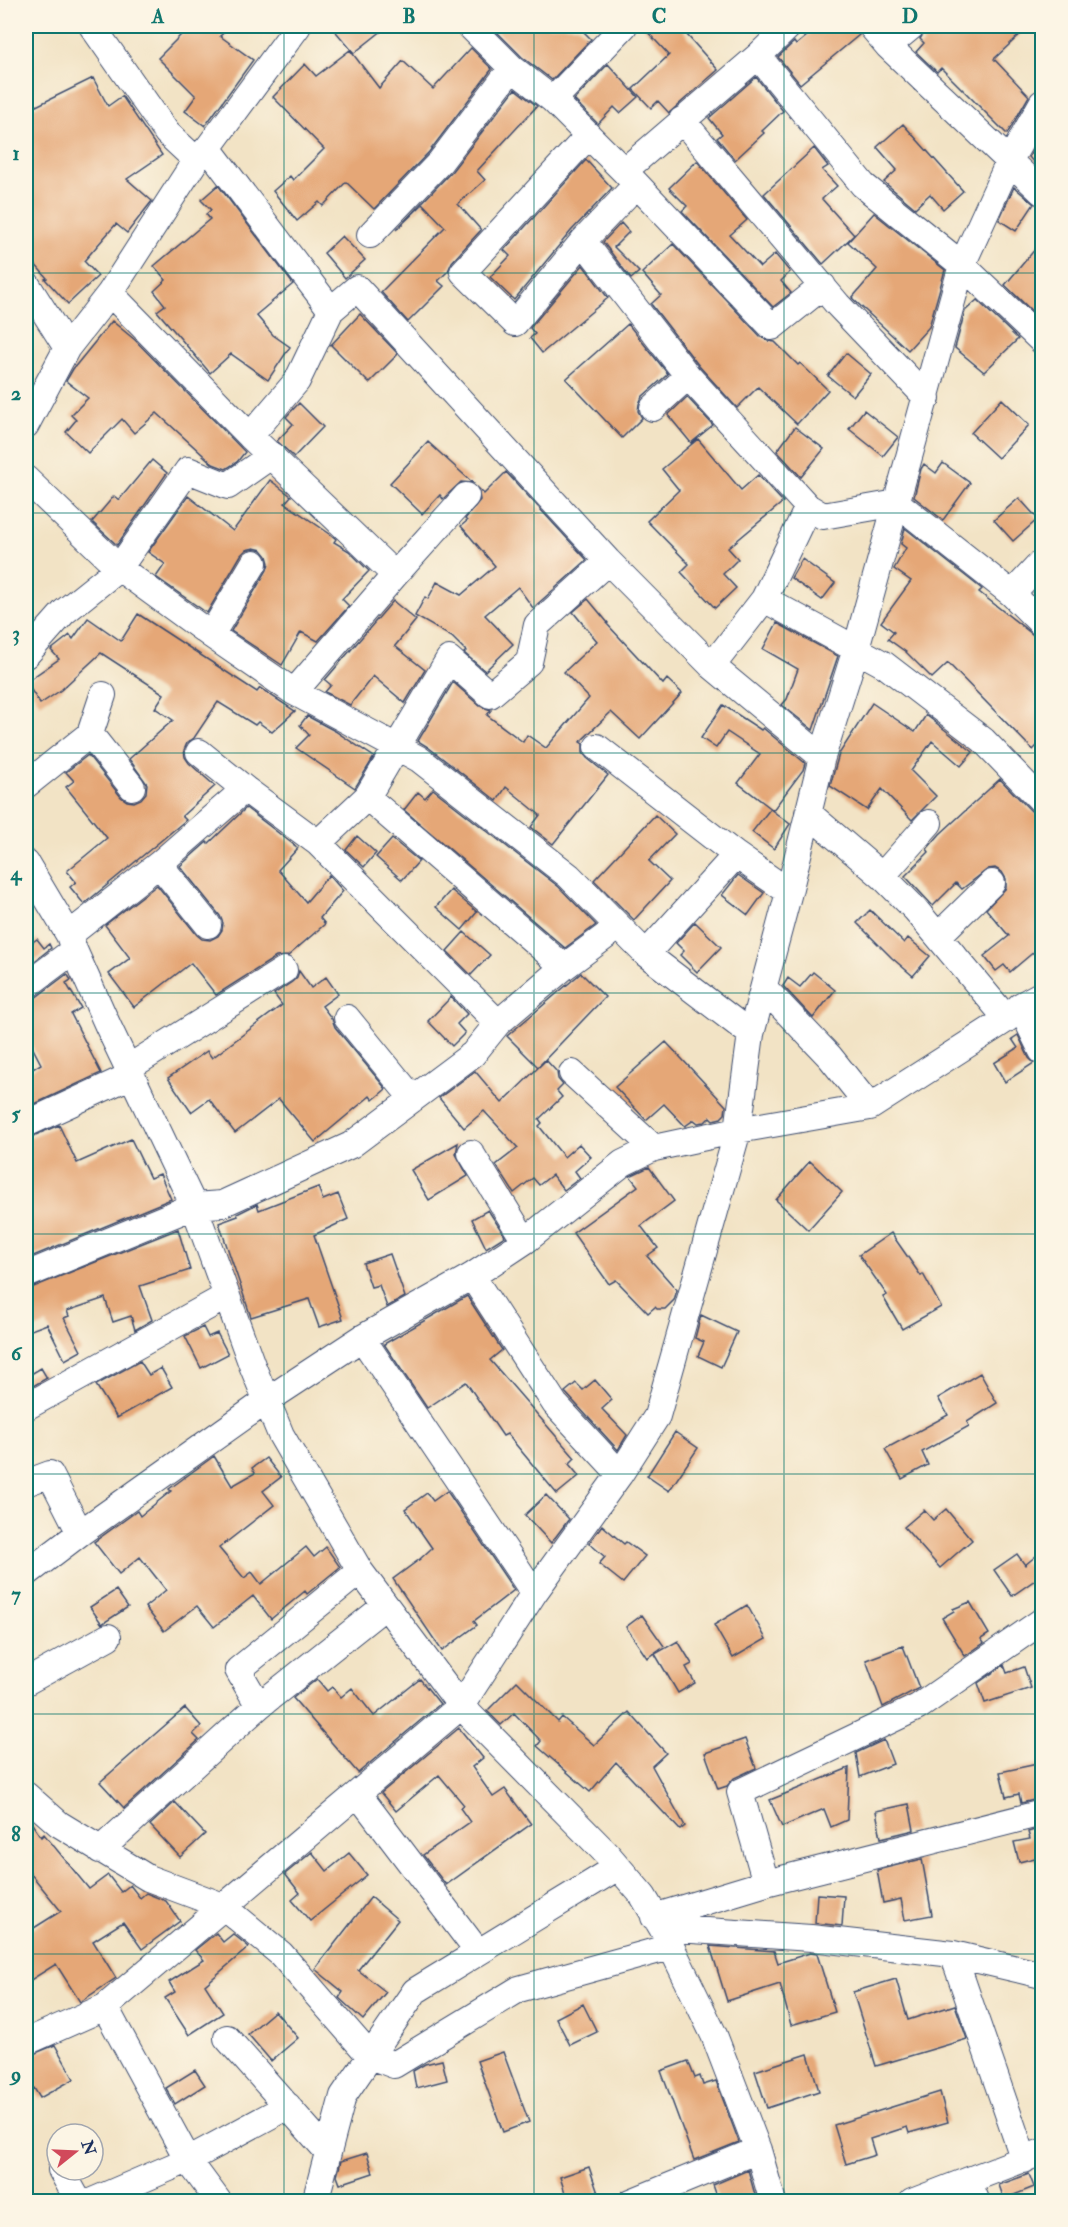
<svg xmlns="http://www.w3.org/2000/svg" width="1068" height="2227" font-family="'IM FELL Double Pica',serif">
<rect width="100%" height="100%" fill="#fcf5e5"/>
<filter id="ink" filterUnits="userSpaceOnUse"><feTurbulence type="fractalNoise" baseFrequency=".0167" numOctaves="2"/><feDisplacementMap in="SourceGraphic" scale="12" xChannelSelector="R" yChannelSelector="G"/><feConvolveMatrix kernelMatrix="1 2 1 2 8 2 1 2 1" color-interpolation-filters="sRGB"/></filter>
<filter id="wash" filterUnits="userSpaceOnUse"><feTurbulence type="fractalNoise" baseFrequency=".008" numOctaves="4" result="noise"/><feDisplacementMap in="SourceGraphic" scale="24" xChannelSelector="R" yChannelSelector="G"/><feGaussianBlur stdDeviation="1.35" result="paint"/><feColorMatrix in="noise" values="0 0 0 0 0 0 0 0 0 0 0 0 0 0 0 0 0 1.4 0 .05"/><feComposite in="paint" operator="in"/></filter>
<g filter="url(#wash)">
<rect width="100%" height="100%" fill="#f2e3c5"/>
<g id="blocks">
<!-- building -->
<path fill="#e5a777" d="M190,26h41l-11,10 33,24 -48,66 -20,-15 11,-15 -38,-38z
M331,26h57l-34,27z
M491,26h87l13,13 -39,41 -30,-23z
M642,26h37l39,44 -49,43 -11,-12 -7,7 -18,-19 36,-34z
M819,26h37l3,9 -59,49 -22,-27 16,-15 2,3z
M928,26h101l-35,33 35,37 -22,38 -66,-66 -4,4 -21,-20 8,-9 -4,-4z
M471,48l21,21 -63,83 -55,57 -28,-27 -23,24 -4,-4 -22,19 -24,-30 17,-15 3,4 31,-31 -51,-52 32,-33 11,12 34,-26 29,38 24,-27 30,28z
M608,64l30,33 -18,16 -6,-6 -16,17 -24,-24z
M756,77l27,34 -21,20 2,2 -29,27 -18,-22 5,-4 -13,-16z
M93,78l15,28 14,-10 40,59 -35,24 25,22 -25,32 -11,-9 -32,37 14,15 -30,28 -23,-25 2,-1 -21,-24v-143z
M515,89l22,17 -60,65 8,9 -27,24 23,26 -29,32 -4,9 -10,10 6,5 -36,36 -27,-30 64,-65 -22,-23 -27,26 56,-59z
M903,124l60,67 -20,18 -13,-15 -15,14 -31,-26 13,-12 -20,-23z
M1042,133v39l-13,-15z
M814,148l14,18 -6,4 15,16 -15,13 32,36 -31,29 -59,-70z
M586,160l26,28 -41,43 -57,69 -24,-23 20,-21 -6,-6z
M697,161l50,59 -17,15 30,32 15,-13 15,18 -9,9 10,12 -18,14 -91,-96 5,-5 -18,-18z
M218,185l75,99 -37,31 17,20 17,12 -22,33 -37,-26 -21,19 -53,-62 8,-6 -11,-14 12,-11 -12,-14 56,-47 -4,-5 5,-4 -10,-10z
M1014,187l20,17 -18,27 -17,-11z
M874,213l71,57 -16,57 -21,23 -56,-52 25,-29 -29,-27z
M621,223l8,9 -15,15 25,25 -8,7 -28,-37z
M342,236l23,24 -20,18 -21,-25z
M1042,241v74l-3,3 -34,-33z
M673,244l88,93 7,4 7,1 23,23 2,-2 28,27 -31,34 -39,-37 -21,21 -38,-42 -48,-62 10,-9 -19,-22z
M583,265l25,33 -66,55 -12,-15 5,-4 -5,-6z
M977,300l41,39 -34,33 -29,-24 10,-37z
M360,314l38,40 -29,29 -38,-38z
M112,321l23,19 110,112 -8,10 -11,7 -13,-5 -56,-51 -23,20 -12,-14 -34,34 -22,-21 10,-12 -5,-5 17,-17 -22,-17 7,-12z
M628,324l40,50 -26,23 -3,7 -1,7 4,7 -20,20 -56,-59z
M846,353l25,21 -18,22 -25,-20z
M687,397l26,28 -22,18 -23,-28z
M1002,399l27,26 -31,33 -27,-25z
M299,403l24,24 -29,30 -17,-16 16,-17 -7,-7z
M864,410l34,27 -15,19 -34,-27z
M795,427l29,22 -23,28 -24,-26z
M698,439l43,51 17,-15 25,27 -55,46 10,11 -15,15 13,14 -21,20 -34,-36 8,-8 -42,-43 32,-31 -17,-21z
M428,442l45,41 -12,-1 -18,17 -3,-4 -18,19 -32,-31z
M152,460l15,13 -50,72 -25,-23 22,-26 5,4z
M943,463l27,20 -27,37 -29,-23 7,-28 3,-5 12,9z
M506,472l81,88 -54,48 -15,-21 -33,28 28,29 -28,27 -21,-18 2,-2 -14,-14 -37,-21 10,-19 3,2 9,-17 24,13 34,-29 -34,-40 6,-5 -2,-2 15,-19 -2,-12 6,6z
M270,480l21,16 -6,7 45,31 6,5 -2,3 15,9 20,20 -27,28 7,7 -31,35 -17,-9 -19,33 -51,-34 36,-61 2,-7 -2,-7 -5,-6 -8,-2 -8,2 -5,5 -34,58 -51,-36 9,-13 -17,-12 40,-56 45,35z
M1019,498l19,21 -25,22 -19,-21z
M905,528l77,61 -3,3 63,50v99l-9,9 -85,-87 -16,15 -26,-26 -18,-13 6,-7 -13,-10 30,-41 -17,-12 12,-21 -5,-4z
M802,559l33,24 -13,17 -31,-22z
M588,599l20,24 -1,1 56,60 4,-5 15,14 -42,46 -29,-27 -31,30 3,2v9l4,5 21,17 -55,69 -22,-17 9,-12 -34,-28 -9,14 -69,-54 -10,-6 35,-59 27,24 11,4 -4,5 36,27 4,-7 19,13 43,-50 -25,-26 33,-31 -24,-29z
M393,601l23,19 -21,26 30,24 -20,33 -32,-27 -23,29 -25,-13 6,-7 -6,-5z
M138,614l119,78 3,-4 35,23 -23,21 -14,-10 -3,3 -37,-23 -24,36 -7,5 -3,7 1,7 4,6 26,23 -33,30 4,4 -102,84 -14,-17 6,-5 -9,-11 40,-33 -41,-51 8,-6 -8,-9 22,-17 33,42 6,4 7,1 7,-3 5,-6 1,-9 -18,-25 44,-39 -18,-12 9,-14 -63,-41 -40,37 -21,14 -14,-22 33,-23 -8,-9 19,-15 3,4 15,-21 33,23z
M777,623l61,33 -25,74 -31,-25 5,-6 11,-30 -35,-20z
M872,703l43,29 11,-17 47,37 -12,14 -29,-25 -21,30 25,25 -24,24 -30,-31 -15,21 -37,-24 9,-32z
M723,705l38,25 2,-2 42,35 -2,7 -30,40 -35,-27 22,-29 -33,-22 -11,16 -15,-10z
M307,716l28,15 39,26 -19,31 -59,-40 13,-13 -9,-10z
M1000,779l31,32 11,5v129l-32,27 -6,-7 -8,6 -12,-15 25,-20 -23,-27 20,-21v-9l-4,-7 -7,-4 -7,1 -26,20 -6,-6 -23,23 -28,-30 24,-24 -2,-3 13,-15z
M433,789l126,98 37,38 -31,23 -161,-138 14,-18 7,6z
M246,808l52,40 -20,22 28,32 23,-27 14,16 -23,27 5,6 -37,32 -12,1 -60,38 -25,-32 -57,44 -25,-33 21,-16 -25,-33 52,-40 40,50 5,4 8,1 8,-4 4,-6 1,-7 -3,-7 -40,-50 27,-24 1,2z
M770,809l20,15 -16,25 -22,-17z
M655,815l20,19 -26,27 21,20 -36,39 -40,-40z
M357,836l19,17 -12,14 -18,-17z
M392,839l27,22 -17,19 -26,-23z
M738,875l26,18 -16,22 -26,-20z
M451,890l26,22 -15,18 -26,-23z
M870,910l34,33 4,-5 22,18 -17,20 -21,-18 -35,-35z
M695,922l26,25 -24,25 -17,-17 4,-4 -8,-8z
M464,932l26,23 -19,20 -24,-24z
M37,939l7,9 5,-4 2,4 -25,20v-21z
M299,971l12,17 15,-11 12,17 -16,12 10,13 3,8 51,62 -13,11 -3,-4 -55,46 -36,-43 -44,34 -26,-34 -18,13 -23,-34 39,-27 5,7 70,-53 -8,-11 18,-12 5,-5z
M813,972l22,18 -22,28 -30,-32 5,-8 12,9z
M581,973l24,24 -67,70 -31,-31z
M67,974l4,6 -5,3 15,25 -10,6 30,59 -75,35v-35l15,-9 -15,-29v-34l9,-3z
M451,997l16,17 -10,10 8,9 -13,13 -24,-25z
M1018,1035l11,23 5,5 -29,19 -11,-19 24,-15 -6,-9z
M666,1042l60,64 -1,8 -4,4 -8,2 -3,-3 -5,5 -7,1 -4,-3 -9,6 -21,-22 -18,16 -31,-33z
M546,1060l11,12 1,7 5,6 -6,6 5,6 -23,22 3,4 -3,3 25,31 15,-13 12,13 -16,14 5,7 -16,12 -12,-15 -13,10 -6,-7 -19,15 -18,-28 22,-17 -34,-37 -20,17 -25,-30 36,-27 27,32z
M59,1125l18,38 54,-24 19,39 10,-4 11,25 -145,60v-120z
M458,1143l-2,11 12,22 -39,24 -18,-30z
M810,1161l32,31 -34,38 -32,-30z
M649,1167l25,34 -33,25 17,22 -11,8 30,34 -3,10 -9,9h-8l-2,-2 -7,6 -32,-33 -7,4 -36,-51 65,-47 -8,-10z
M318,1187l5,13 15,-6 10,25 -34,16 29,84 -24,8 -10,-28 -58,18 -32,-94 19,-7 -1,-2 20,-10 2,6z
M488,1210l17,26 -19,12 -14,-29z
M178,1229l12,41 -50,16 12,34 -17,10 -4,-14 -18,6 -8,-24 -38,13 2,5 -5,2 17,33 -16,9 -18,-36 -21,8v-42z
M891,1233l30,43 2,-2 18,33 -39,22 -19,-32 4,-2 -28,-40z
M390,1254l15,43 -18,10 -8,-22 -8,2 -8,-24z
M467,1296l35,54 -12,10 85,98 -6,6 10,12 -22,18 -50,-60 -4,2 -37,-54 -39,26 -43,-64z
M701,1315l36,17 -16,35 -23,-11 6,-14 -9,-4z
M203,1327l5,10 9,-4 11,21 -27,14 -16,-32z
M140,1361l9,14 12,-7 11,19 -55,31 -21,-33z
M41,1368l6,10 -21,12v-13z
M980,1373l17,30 -30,19 2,4 -47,26 6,13 -26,14 -17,-30 63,-34 -10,-17z
M595,1380l17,20 -10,9 25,26 -9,15 -53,-58 11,-9 7,7z
M675,1432l23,16 -29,43 -22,-15z
M214,1456l18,30 23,-13 -3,-5 14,-10 15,19 -18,14 11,14 -55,43 25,30 8,-6 9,12 45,-37 8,10 12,-10 14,20 -33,27 -2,-3 -34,28 -18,-23 -39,31 -17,-21 -33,25 -19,-24 21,-17 -26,-33 -21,17 -25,-32 43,-31 3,5 31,-25 -2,-2z
M447,1491l67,99 -40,31 3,4 -35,26 -49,-72 27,-20 12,-11 -27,-39 22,-16 6,8z
M546,1495l23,24 -18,24 -26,-28z
M946,1509l26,31 -32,28 -36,-41 20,-17 9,10z
M602,1525l22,19 2,-2 19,14 -22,27 -24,-19 6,-7 -16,-14z
M1042,1551v24l-30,21 -18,-26 23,-16 8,11z
M116,1590l12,17 -26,17 -12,-17z
M970,1602l19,32 -8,5 3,4 -19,13 -23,-38 12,-7 -1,-2z
M747,1605l19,34 -33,19 -19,-33z
M642,1615l22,31 -17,12 -21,-31z
M678,1641l14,23 -6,3 9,16 -17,10 -23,-39z
M903,1646l16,42 -36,19 -17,-47z
M1004,1665l3,8 17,-6 7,21 -46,15 -7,-20z
M317,1679l10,12 5,-4 9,10 11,-9 22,28 46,-37 20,25 -82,69 -65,-75z
M517,1681l41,41 4,-5 32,28 35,-33 37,41 -14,13 33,60 -5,4 -64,-68 -26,30 -53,-46 4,-5 -27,-28 -13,12 -14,-14z
M185,1708l16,18 -8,8 6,6 -75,68 -24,-26z
M459,1728l24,30 -11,9 21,30 12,-8 26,35 -85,61 -23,-30 47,-33 -10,-14 4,-3 -25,-30 -43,36 -15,-18z
M745,1739l11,29 -22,10 -7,8 -9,3 -13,-36z
M884,1740l9,24 -33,13 -4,-24z
M1042,1763v35l-21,5 -2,-9 -13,3 -6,-25z
M849,1768l-2,52 -16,7 -7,-18 -42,18 -12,-27z
M175,1802l30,32 -25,23 -30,-32z
M909,1804l5,26 -33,8 -5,-27z
M26,1815l15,22 3,-3 45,55 19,-14 13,17 9,-7 10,13 6,-5 20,8 14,20 -38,28 -19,-27 -30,19 23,37 -36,24 -24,-38 -30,19v-50l35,-22 -35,-43z
M1042,1828v32l-7,1v-3l-16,4 -5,-20 16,-3 -2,-7z
M312,1852l15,19 22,-18 18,22 -57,46 -18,-21 8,-7 -15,-19z
M922,1859l10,56 -27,5 -4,-21 -18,4 -6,-33z
M817,1894l27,2 -2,30 -27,-3z
M371,1897l27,23 -40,50 28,22 -23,28 -24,-22 4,-6 -28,-23z
M216,1933l7,9 10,-8 16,13 -44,38 18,28 -34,22 -24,-37 10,-6 -6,-10 35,-22 -9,-10z
M710,1946l64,5 4,12 32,-10 7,1 18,58 -44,13 -11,-41 -53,17z
M896,1979l12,41 47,-15 12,34 -91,27 -23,-74z
M583,2004l14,28 -27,13 -14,-27z
M275,2011l23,27 -27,23 -23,-27z
M55,2045l19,34 -34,19 -6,-10 -8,5v-36z
M503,2052l26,70 -26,10 -26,-71z
M808,2054l11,37 -52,17 -12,-37z
M442,2060l5,20 -31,8 -3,-17 12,-7z
M688,2061l7,17 5,-2 3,9 13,-4 23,61 -45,18 -33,-89z
M195,2070l10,15 -30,19 -9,-16z
M940,2092l8,30 -39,11 -2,-6 -37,12 5,16 -29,9 -12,-39z
M367,2153l6,20 -33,11 -3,-8 4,-15z
M589,2167l12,35h-33l-8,-25z
M748,2170l9,32h-38l-6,-17z
M1029,2174l5,13 -30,12 -5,-14z"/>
</g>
</g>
<g filter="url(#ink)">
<use href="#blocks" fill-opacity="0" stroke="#3b4a6d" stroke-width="1.5"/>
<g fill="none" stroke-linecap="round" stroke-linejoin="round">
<!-- minor casing -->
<g stroke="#3b4a6d" stroke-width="28">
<path id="minor" d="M92,26l75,107 29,27
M470,26l42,42 41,32 71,71 148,156 51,-41
M871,26l17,20 154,146
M888,46l24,-20
M758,56l105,129 99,80 80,76
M553,100l71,-74
M682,120l156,185 89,93
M588,136l-125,136 52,51 68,-82 53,-56
M208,148l123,162
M624,171l134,-115 31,-30
M370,235l70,-73 72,-94
M583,241l105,135
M26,283l41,65
M110,293l140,143 145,139
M653,408l35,-32 120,131
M26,425l41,-77 43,-55 86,-133 12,-12 90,-122
M250,436l47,-55 34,-71 26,-22 251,273 104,105 110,91
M26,479l93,89 92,67 83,57 125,67 150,117 77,78 105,80
M1012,594l30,-32
M764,599l121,66 98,75 59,61
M211,635l43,-72
M26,655l38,-43 55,-44 69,-98 40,16 44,-31
M712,666l52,-67 44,-92 15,9 74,-13 115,91 30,30
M294,692l101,-117 71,-79
M90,734l42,53
M597,747l139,108
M199,752l46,37
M26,785l64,-51 13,-39
M367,797l82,-138 41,36 39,-33 8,-37 71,-64
M808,813l74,63 33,33 92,110
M318,843l49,-46 197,170
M26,863l43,72 5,15 34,76 86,180 58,159 29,70 79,136 101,135 146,148 36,42 19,32 52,107 44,115 15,52
M159,864l49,61
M882,876l47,-53
M69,935l90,-71 86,-75 73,54 180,180
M938,936l54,-53
M646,954l90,-99 53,37
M26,986l48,-36
M764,988l66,69 40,50
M1020,1006l22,-12
M347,1018l66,81
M128,1068l156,-98
M572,1073l82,75
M26,1124l106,-49
M471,1153l54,88
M26,1275l168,-69 28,-2 129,-59 122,-91 25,-31 66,-56 54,-40
M472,1276l83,128 65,70
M362,1338l172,255
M26,1407l201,-111
M26,1483l24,-9 30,59
M26,1574l54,-41 186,-132 96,-63 110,-62 53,-35 98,-78 31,-15 84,-18 132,-23 137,-88 13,-13 22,45
M26,1682l82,-45
M259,1706l-21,-36 122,-99
M358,1794l120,158
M26,1795l33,29 89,54 75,28 58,48 89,102 24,9 125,-76 151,-42
M100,1850l159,-144 126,-100
M766,1883l-26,-91 178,-85 124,-86
M654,1917l112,-34 276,-70
M662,1928l149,10 142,16 89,21
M953,1954l71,206
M105,2007l83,153 31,42
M227,2038l101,114
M26,2042l79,-35 356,-301 73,-113 86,-119 37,-58 81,-286 13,-96 38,-142 33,-135 34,-108 106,-384 47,-103 33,-59
M61,2170l18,32
M968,2181l9,21
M90,2202l98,-42 100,-54
M315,2202l28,-106 72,-105 203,-124
M631,2202l127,-52
M912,2202l130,-50"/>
</g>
<!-- minor -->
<use href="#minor" stroke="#fff" stroke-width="26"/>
</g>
</g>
<!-- grid -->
<path fill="none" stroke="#0f766e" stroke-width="1.5" stroke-opacity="0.55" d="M284,26v2176M534,26v2176M784,26v2176M26,273h1016M26,513h1016M26,753h1016M26,993h1016M26,1234h1016M26,1474h1016M26,1714h1016M26,1954h1016"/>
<!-- margin -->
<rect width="1068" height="2227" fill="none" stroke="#fcf5e5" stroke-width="66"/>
<!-- north arrow -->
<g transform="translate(75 2152) rotate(72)"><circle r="28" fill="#fcf5e5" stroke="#a2a6af" stroke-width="1.5"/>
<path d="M0-4.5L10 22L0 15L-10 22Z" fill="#d1495b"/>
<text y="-9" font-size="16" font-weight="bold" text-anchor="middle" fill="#1b2f5e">N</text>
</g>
<rect x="33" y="33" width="1002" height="2161" fill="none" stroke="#0f766e" stroke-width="2"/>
<g font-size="20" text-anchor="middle" font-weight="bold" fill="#0f766e">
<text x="158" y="23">A</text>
<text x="409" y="23">B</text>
<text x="659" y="23">C</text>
<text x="910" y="23">D</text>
<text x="16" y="160">1</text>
<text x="16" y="400">2</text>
<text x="16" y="640">3</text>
<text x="16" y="880">4</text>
<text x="16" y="1120">5</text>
<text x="16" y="1360">6</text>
<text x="16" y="1601">7</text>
<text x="16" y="1841">8</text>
<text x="16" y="2081">9</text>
</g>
</svg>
